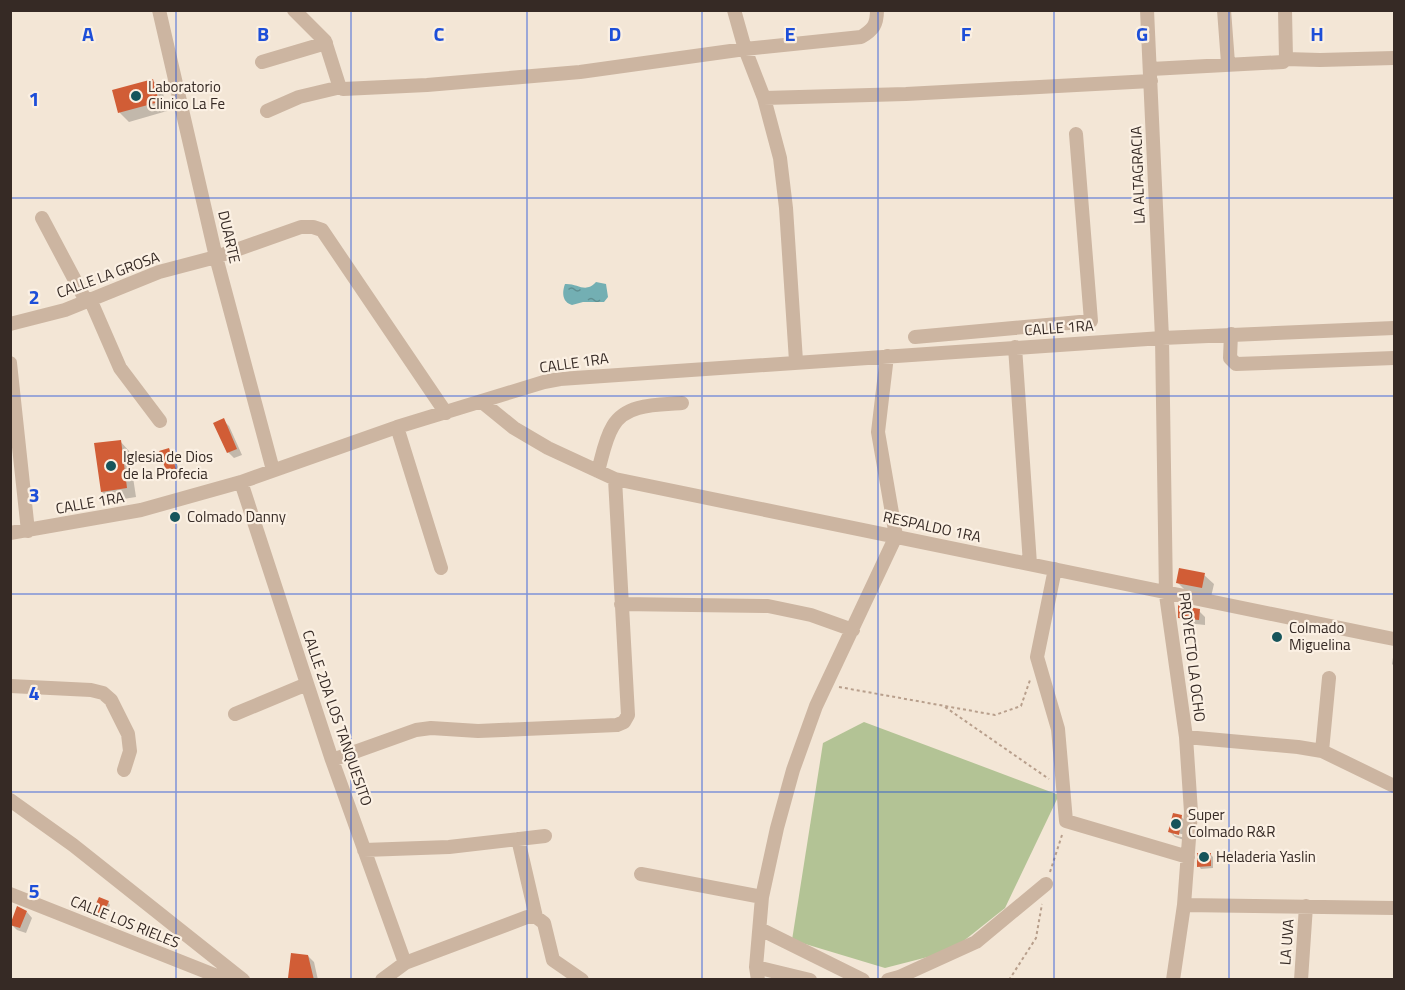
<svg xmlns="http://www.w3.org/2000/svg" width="1405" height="990" font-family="'Titillium Web',sans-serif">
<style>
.pitch{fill:#b3c395}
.water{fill:url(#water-ripples)}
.shadow{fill:#0003}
.building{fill:#d15d36}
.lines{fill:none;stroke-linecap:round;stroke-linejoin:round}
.path{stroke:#b89f8c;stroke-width:2;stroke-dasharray:3 3;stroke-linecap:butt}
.minor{stroke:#ccb5a1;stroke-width:14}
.grid{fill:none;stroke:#1d4ed8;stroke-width:1.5;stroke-opacity:0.55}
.poi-dot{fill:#17555b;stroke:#fbf0e3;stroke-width:2}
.labels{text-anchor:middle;stroke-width:4.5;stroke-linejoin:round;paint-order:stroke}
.poi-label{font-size:15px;fill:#362a25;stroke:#fbf0e3;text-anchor:start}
.street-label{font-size:15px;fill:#362a25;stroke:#fbf0e3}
.grid-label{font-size:20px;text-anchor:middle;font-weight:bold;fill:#1d4ed8;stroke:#fbf0e3;stroke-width:4.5;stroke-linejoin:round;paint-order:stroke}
</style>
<defs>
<pattern id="water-ripples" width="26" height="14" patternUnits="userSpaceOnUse" patternTransform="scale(1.5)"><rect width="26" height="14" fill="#73afb3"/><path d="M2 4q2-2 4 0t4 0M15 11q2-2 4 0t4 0" fill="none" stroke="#5f8f91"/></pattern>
</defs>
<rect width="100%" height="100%" fill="#f3e6d6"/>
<!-- pitch -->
<path class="pitch" d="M864,722L1059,795L1005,908L951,951L885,968L792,940L823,743Z"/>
<!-- water -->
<path class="water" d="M596,282L606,284L608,297L604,302H583L572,305C562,302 562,292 565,284C578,283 585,294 596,282Z"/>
<!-- shadow -->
<path class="shadow" d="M152,80L162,89L167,111L129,122L120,113L114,91Z
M223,420L229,426L242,455L234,458L228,452Z
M120,441L129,451L136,497L111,501L102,492Z
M168,450L174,456L182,478L175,481L169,475Z
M1204,575L1214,584L1211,597L1187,592L1177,582Z
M1199,611L1205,617V625L1186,623L1180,617Z
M1394,651V666L1392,664Z
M1181,817L1187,822L1185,835L1174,832V835L1185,838L1184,840L1175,837L1169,831Z
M1210,854L1213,857V868L1201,869L1199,866Z
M108,902L110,905L105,916L97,912Z
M27,912L32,918L26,933L17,930L11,924Z
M308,956L314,962L318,980H291L289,978Z"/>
<!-- building -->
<path class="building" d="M153,79L159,102L118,113L112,90Z
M224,418L237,449L227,453L213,423Z
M121,440L127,488L101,492L94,443Z
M169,448L177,472L168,476L159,451Z
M1179,568L1205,573L1202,588L1176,583Z
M1178,605L1200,609L1199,620L1178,618Z
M1173,813L1182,815L1179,835L1168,832Z
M1197,853H1211V866L1197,867Z
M99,897L109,901L103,915L93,910Z
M17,906L27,911L20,928L10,925Z
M291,953L308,955L314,980L288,978Z"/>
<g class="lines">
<!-- path -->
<path class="path" d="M839,687L995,715L1021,706L1030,680
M945,707L1049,779
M1050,872L1062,835
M1009,980L1036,938L1042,904"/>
<!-- minor -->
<path class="minor" d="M159,10L216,257L273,470
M294,10L325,41L339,85L343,89L427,85L580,72L745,49L861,37C873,30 877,25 877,10
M734,10L745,49L764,98L780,158L786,208L796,361
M1147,10L1162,338L1166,595L1186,737L1191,812L1184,905L1173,980
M1224,10L1228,63
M1285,10L1286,59
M262,62L326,43
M1151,69L1283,62L1286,59L1320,60L1394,58
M764,98L906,94L1151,81
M267,111L299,97L341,87
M42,218L86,301
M90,299L120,368L160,421
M10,324L65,310L159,272L216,257L301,227H313L322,230L446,413
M1231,334L1230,358L1236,364L1394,358
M915,337L1091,321L1076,134
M1015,347L1030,564
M10,363L28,531
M482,402L514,428L548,448L615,479C875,532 1134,588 1394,639
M397,427L441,568
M598,471C602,457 605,439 613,426C626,403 659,405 682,403
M241,482L332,760L405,963
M10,533L141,510L241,482L397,427L544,382L560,379L1162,338L1394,328
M1055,569L1037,657L1058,729L1066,821L1188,857
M621,604L768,606L811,615L853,630
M10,686L91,690L103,693L111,700L128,734L130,751L124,770
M235,714L307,684
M1186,737L1298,747L1322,751L1394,786
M1322,751L1329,678
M332,760L416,730L431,728L478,731L617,725L624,722L628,715L615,479
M10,800L73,845L243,980
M518,839L536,917
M364,850L449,847L545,836
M641,874L762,897
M10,894L227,980
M1184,905L1394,908
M760,929L863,980
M756,967L810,980
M382,980L405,963L527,917H536L544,923L553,960L582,980
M758,980L756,967L762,897L777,828L793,770L816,706L896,536L878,432L887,356
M888,980L899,977L976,942L1046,884
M1301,980L1306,906"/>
</g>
<!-- grid -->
<path class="grid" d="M176,10V980M351,10V980M527,10V980M702,10V980M878,10V980M1054,10V980M1229,10V980M10,198H1394M10,396H1394M10,594H1394M10,792H1394"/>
<!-- markers -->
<g class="poi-dot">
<circle cx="136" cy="96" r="6"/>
<circle cx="111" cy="466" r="6"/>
<circle cx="175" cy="517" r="6"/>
<circle cx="1277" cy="637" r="6"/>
<circle cx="1176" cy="824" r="6"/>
<circle cx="1204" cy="857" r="6"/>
</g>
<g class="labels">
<!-- poi labels -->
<g class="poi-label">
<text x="148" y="92">Laboratorio<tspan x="148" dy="17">Clinico La Fe</tspan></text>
<text x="123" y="462">Iglesia de Dios<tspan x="123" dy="17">de la Profecia</tspan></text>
<text x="187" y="522">Colmado Danny</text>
<text x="1289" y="633">Colmado<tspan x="1289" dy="17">Miguelina</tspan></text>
<text x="1188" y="820">Super<tspan x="1188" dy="17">Colmado R&amp;R</tspan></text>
<text x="1216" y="862">Heladeria Yaslin</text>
</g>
<!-- street labels -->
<g class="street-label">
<text transform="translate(1138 175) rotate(-92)" y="5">LA ALTAGRACIA</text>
<text transform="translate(229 237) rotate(77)" y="5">DUARTE</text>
<text transform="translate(108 275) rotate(-20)" y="5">CALLE LA GROSA</text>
<text transform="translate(1059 328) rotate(-4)" y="5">CALLE 1RA</text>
<text transform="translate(574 363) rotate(-8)" y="5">CALLE 1RA</text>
<text transform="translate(90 503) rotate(-10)" y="5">CALLE 1RA</text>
<text transform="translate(932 527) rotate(12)" y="5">RESPALDO 1RA</text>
<text transform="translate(1192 657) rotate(83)" y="5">PROYECTO LA OCHO</text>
<text transform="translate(337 718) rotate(71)" y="5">CALLE 2DA LOS TANQUESITO</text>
<text transform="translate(125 922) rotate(22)" y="5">CALLE LOS RIELES</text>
<text transform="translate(1287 942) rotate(-86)" y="5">LA UVA</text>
</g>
</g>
<g class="grid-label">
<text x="88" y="41">A</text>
<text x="263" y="41">B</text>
<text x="439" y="41">C</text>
<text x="615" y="41">D</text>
<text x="790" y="41">E</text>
<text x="966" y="41">F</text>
<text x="1142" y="41">G</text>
<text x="1317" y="41">H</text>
<text x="34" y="106">1</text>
<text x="34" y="304">2</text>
<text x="34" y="502">3</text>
<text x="34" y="700">4</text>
<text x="34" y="898">5</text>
</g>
<!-- border -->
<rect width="1405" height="990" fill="none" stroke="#362a25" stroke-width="24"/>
</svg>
